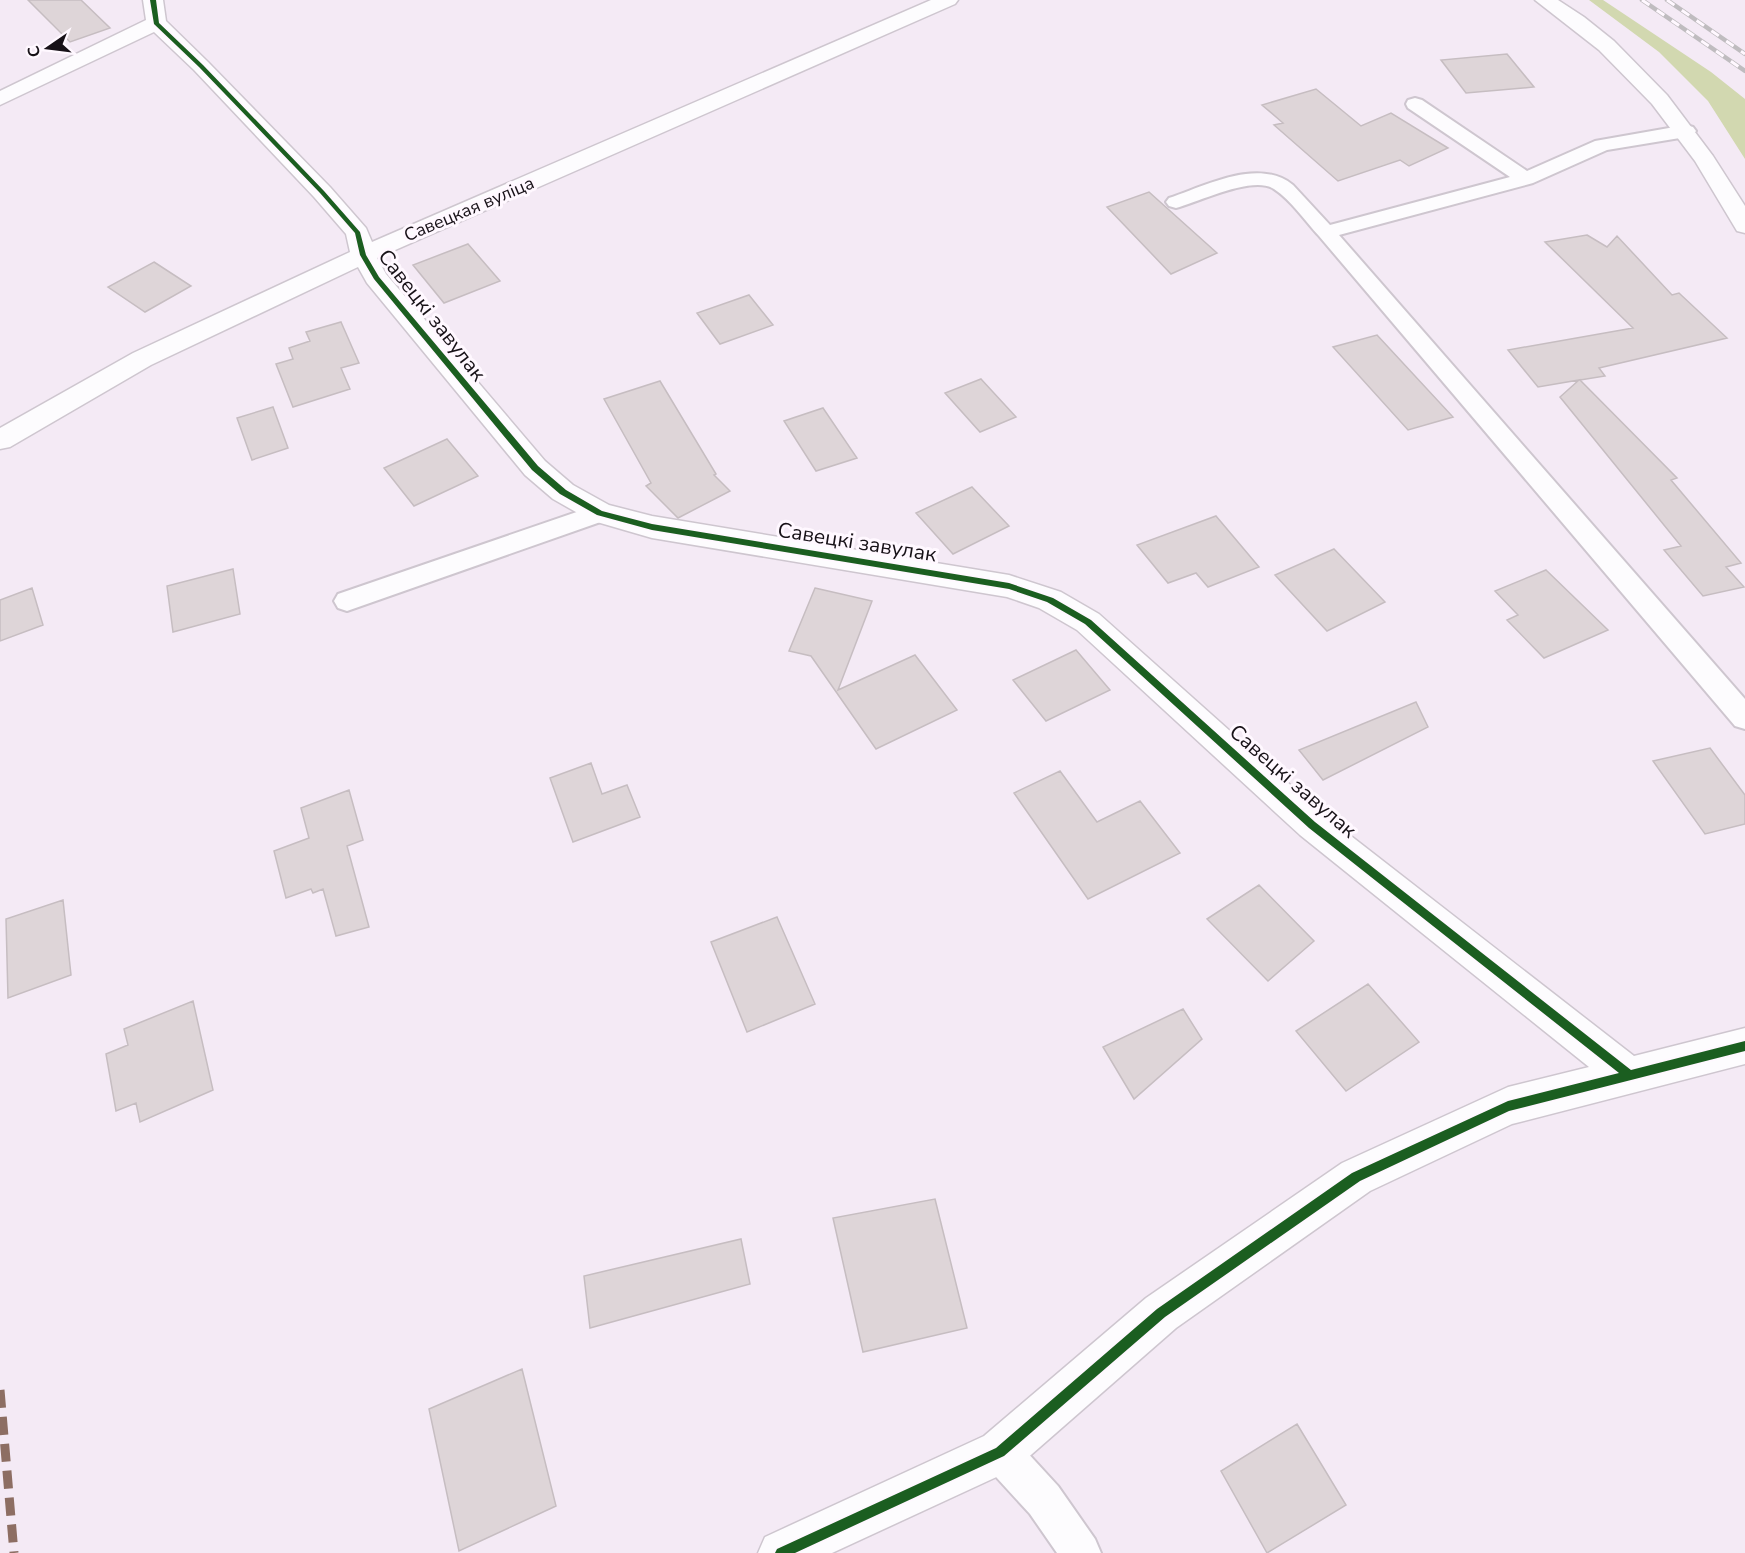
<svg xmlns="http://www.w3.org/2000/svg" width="1745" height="1553" font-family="'Nunito Sans',sans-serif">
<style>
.green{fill:#d2d8b0}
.building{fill:#ded5d8;stroke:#c6bdc1;stroke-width:1.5}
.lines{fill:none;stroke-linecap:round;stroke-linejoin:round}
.lane-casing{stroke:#cec6cf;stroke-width:4}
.street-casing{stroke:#cec6cf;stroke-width:3}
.secondary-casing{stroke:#cec6cf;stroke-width:3}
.lane{fill:#fdfcfe;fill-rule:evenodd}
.street{fill:#fdfcfe;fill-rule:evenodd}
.secondary{fill:#fdfcfe;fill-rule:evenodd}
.rail-casing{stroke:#bfbcbf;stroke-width:4.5}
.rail{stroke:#fff8ff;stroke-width:3;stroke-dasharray:9;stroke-linecap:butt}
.quiet{stroke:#8d6e63;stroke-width:9;stroke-dasharray:18 9;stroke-linecap:butt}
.cycleway-casing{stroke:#fff8ff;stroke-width:4}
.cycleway{fill:#1b5e20;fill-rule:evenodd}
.labels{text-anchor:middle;stroke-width:6;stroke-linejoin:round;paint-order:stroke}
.far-street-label{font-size:18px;fill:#171117;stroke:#fff8ff}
.street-label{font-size:21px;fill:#171117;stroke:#fff8ff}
</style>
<rect width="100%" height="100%" fill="#f4eaf5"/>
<!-- green -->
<path class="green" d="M1589,0H1603L1711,72L1745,99V159L1708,101L1659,52Z"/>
<!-- building -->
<path class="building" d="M28,0H81L110,28L70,42Z
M1507,54L1534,87L1466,93L1441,60Z
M1316,89L1361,126L1391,113L1448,148L1409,166L1400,160L1338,181L1274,125L1283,123L1262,105Z
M1149,192L1217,253L1171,274L1107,207Z
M1587,235L1607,247L1617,236L1672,295L1679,293L1727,338L1599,368L1605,376L1580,380L1677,478L1671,480L1741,563L1726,567L1744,587L1703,596L1664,550L1681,546L1560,397L1579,380L1538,387L1508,350L1633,328L1545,242Z
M468,244L500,281L444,303L413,265Z
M154,262L191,286L145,312L108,287Z
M749,295L773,325L720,344L697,313Z
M341,322L359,363L341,368L350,389L293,407L276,364L293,359L289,348L310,341L306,332Z
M1377,335L1453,417L1408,430L1333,347Z
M981,379L1016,417L980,432L945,393Z
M660,381L716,474L714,475L730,491L678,518L646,486L651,483L604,399Z
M273,407L288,448L252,460L237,418Z
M823,408L857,458L816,471L784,421Z
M447,439L478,476L414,506L384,468Z
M972,487L1009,526L953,554L916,513Z
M1216,516L1259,567L1208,587L1196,573L1168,583L1137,545Z
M1334,549L1385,602L1327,631L1275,575Z
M233,569L240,614L173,632L167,586Z
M1546,570L1608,630L1544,658L1507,620L1518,615L1495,591Z
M32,588L43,625L0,641V600Z
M815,588L872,601L838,690L915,655L957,710L876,749L811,656L789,651Z
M1076,650L1110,690L1046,721L1013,680Z
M1416,702L1428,727L1323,780L1299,750Z
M1710,748L1745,795V824L1705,834L1653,761Z
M591,763L602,794L627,785L640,817L573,842L550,778Z
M1060,771L1097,822L1140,801L1180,853L1088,899L1014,793Z
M349,790L363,840L347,846L369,927L336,936L323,889L313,893L311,889L286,898L274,851L309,838L301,808Z
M1259,885L1314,941L1268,981L1207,919Z
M63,900L71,975L8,998L6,919Z
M777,917L815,1004L747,1032L711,942Z
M1368,984L1419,1042L1346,1091L1296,1031Z
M193,1001L213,1090L140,1122L136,1103L116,1111L106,1054L128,1045L124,1029Z
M1183,1009L1202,1039L1134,1099L1103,1047Z
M935,1199L967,1328L863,1352L833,1218Z
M741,1239L750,1284L590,1328L584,1276Z
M522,1369L556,1506L459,1551L429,1409Z
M1297,1424L1346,1505L1267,1553L1221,1471Z"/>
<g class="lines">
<!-- lane casing -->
<g class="lane-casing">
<path id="lane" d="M1415,98L1422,100L1527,171L1595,141L1686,125L1693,127L1696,131L1693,135L1686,137L1607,150L1533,183L1339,235L1745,699V729L1735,726L1319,236C1305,221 1292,201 1274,189C1253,175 1199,202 1176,208L1169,206L1166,202L1169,198C1205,186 1259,157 1293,185L1330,225L1510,177L1408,108L1406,104L1408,100Z
M600,504L609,507L612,513L609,519L347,611L338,608L334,601L338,594Z
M1000,1433L1014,1438L1058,1486L1095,1539L1101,1553H1057L1030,1514L986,1466L981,1452L986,1438Z"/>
</g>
<!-- street casing -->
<g class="street-casing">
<path id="street" d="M143,0H163L166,21L208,62L330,187L366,228L372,242L931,0H958L955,4L377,258L386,274L545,461L573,485L609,505L652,516L1009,575L1061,592L1099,614L1324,815L1634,1056L1745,1028V1064L1512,1124L1370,1191L1176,1328L1016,1468L832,1553H758L765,1537L984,1436L1146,1298L1342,1163L1508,1087L1589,1067L1300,835L1077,630L1039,608L1007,597L652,538L590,520L553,499L525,475L367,283L358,267L151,365L10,447L0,449V428L133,353L350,252L346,234L314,197L194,70L154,32L0,105V91L146,20Z"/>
</g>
<!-- secondary casing -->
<g class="secondary-casing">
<path id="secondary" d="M1535,0H1558L1584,17L1614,41L1667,95L1713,156L1745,206V233L1737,231L1695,161L1652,104L1599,50Z"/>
</g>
<!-- lane -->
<use href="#lane" class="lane"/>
<!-- street -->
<use href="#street" class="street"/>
<!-- secondary -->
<use href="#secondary" class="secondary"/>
<!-- rail casing -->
<g class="rail-casing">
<path id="rail" d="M1642,0L1745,71
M1667,0L1745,54"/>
</g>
<!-- rail -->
<use href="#rail" class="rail"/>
<!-- quiet -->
<path class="quiet" d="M0,1390L14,1553"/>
<!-- cycleway casing -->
<g class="cycleway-casing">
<path id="cycleway" d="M150,0H156L159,23L203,65L324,191L360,232L366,255L379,277L538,466L566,490L602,511L652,524L1009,583L1053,598L1091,620L1315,822L1631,1070L1745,1041V1051L1509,1111L1360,1181L1165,1317L1004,1456L795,1553H775L777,1549L996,1448L1157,1309L1352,1173L1508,1101L1619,1073L1309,828L1085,624L1047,602L1009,589L652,530L597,515L560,494L532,470L374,279L360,255L355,233L320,193L199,67L154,24Z"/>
</g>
<!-- cycleway -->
<use href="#cycleway" class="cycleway"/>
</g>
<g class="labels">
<!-- far-street labels -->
<g class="far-street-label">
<text transform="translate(469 209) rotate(-23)" y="6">Савецкая вуліца</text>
</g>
<!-- street labels -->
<g class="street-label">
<text transform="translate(432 315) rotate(52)" y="7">Савецкі завулак</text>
<text transform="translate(857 542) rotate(9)" y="7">Савецкі завулак</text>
<text transform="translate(1293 781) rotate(41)" y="7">Савецкі завулак</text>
</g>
</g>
<!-- north arrow -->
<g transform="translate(48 48) rotate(256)" stroke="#fff8ff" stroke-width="4.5" paint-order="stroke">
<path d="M0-4.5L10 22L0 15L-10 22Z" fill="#171117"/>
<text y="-9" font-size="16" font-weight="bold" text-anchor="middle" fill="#171117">С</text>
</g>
</svg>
